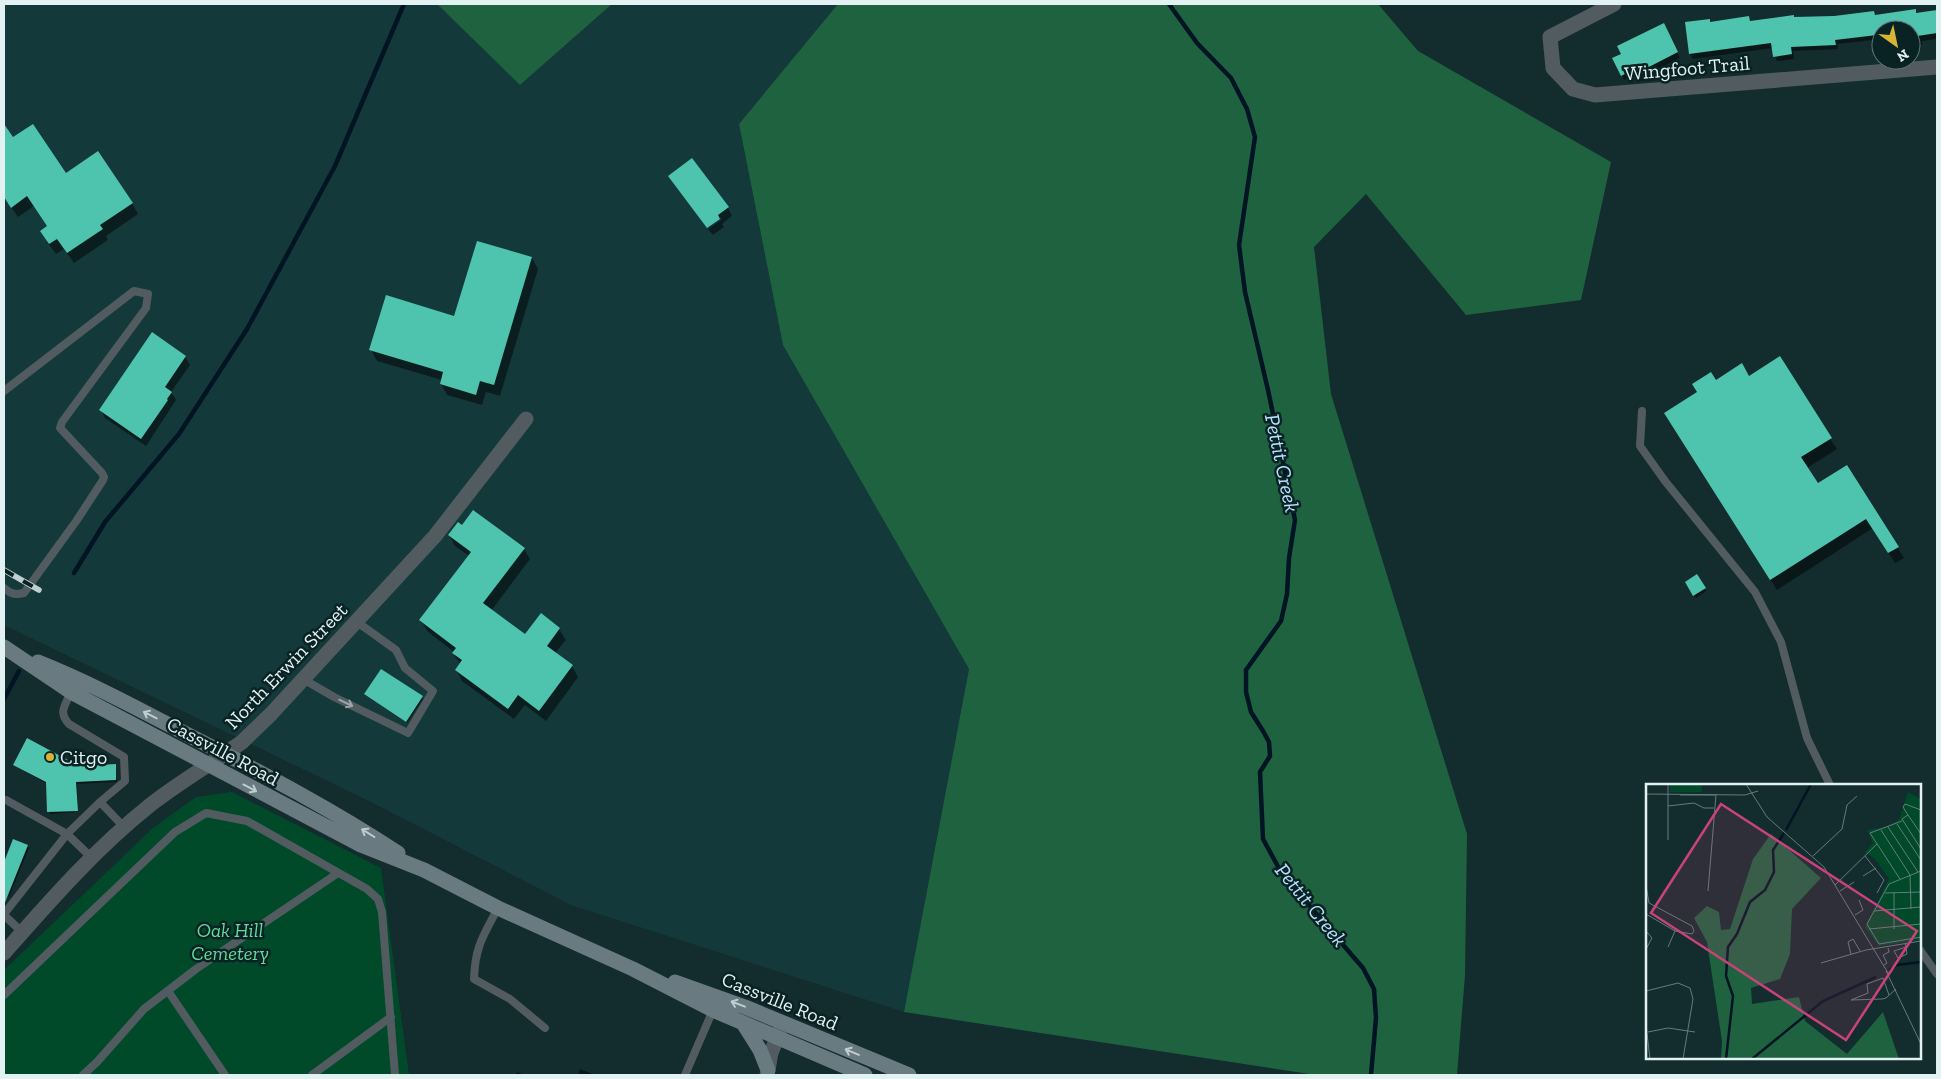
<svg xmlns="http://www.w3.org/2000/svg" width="1941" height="1079" font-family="'Zilla Slab',serif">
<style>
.built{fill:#14393b}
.green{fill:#004a2a}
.forest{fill:#1f6240}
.shadow{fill:#0007}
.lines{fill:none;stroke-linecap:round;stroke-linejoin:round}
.stream{stroke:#001424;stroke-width:4.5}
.building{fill:#4ec3ae}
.service{stroke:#525c60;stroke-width:8}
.minor{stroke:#525c60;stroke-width:15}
.tertiary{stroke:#525c60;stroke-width:15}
.secondary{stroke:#697a80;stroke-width:15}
.rail-casing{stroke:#becfd0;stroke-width:5.5}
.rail{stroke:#092324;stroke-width:4;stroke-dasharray:11;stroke-linecap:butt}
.oneway{stroke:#9aa6a9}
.oneway2{stroke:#becdd0}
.poi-dot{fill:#d8b434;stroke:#092324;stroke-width:2}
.labels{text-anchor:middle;stroke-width:5;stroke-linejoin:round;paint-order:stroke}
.street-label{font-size:20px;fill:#e2f1f2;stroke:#092324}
.poi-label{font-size:20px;fill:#e2f1f2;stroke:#092324;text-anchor:start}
.park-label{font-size:20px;font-style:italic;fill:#65da9a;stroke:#092324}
.water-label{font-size:21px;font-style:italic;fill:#bce0fe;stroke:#092324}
.inset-river{fill:none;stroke:#001424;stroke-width:2.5}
.inset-road{fill:none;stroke:#667b7c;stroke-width:1}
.view{fill:#c84379;fill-opacity:0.15;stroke:#c84379;stroke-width:2.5}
.inset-edge{fill:none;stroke:#e2f1f2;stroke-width:2.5}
</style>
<rect width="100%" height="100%" fill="#132c2e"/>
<!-- built -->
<path class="built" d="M4,4H437L520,85L612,4H838L739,124L783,345L969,669L904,1012L571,905L371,802L4,625Z"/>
<!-- green -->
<path class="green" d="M232,792L381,868L409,1075H4V970L153,828L196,797Z"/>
<!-- forest -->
<path class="forest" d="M437,4H612L520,85Z
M838,4H1378L1418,51L1611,162L1581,300L1466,315L1366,194L1314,247L1331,394L1467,834L1465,975L1457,1075H1316L904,1012L969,669L783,345L739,124Z"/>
<!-- shadow -->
<path class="shadow" d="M1915,10L1917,14L1937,11V39L1922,41V45L1911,46V30H1881V39L1837,44L1838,49L1793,51L1794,59L1777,61L1773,48L1693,59L1690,54L1709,20L1711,23L1749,17L1751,22L1794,18L1834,17L1874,12L1876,16Z
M1666,29L1680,58L1646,75L1648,77L1638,82L1634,75L1624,80L1622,75Z
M6,130L13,139L66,174L132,203L138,214L106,236L108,240L74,263L64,249L56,254L47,242L48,227L34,206L18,217L4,197V132Z
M675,184L728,208L732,216L722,224L724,227L713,235L708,229L721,220V217L707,227Z
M532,258L538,269L500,396L486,392L482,405L447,395L441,384L442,380L377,361L371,350L455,317Z
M185,357L190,365L171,392L176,400L146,446L105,418L101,410Z
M1749,377L1830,439L1837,449L1807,468L1818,485L1847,467L1904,558L1895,563L1873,528L1777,590L1672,424L1715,381Z
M449,535L524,549L530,559L491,611L526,636L541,615L559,629L566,640L555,653L572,666L578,677L546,721L525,705L514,719L462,681L456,670L460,664L453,653L454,652L427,631L421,620L469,556L455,546Z
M1697,576L1706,591L1696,598L1686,583Z
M365,695L422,697L423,699L407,723Z
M14,765L79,767L115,765L117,782L77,784L78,812L50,814L47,784Z
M14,840L29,848L9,897L4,895V866Z
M580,1069L593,1074L594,1075H578Z
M517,1072L525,1075H516Z"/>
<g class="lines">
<!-- stream -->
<path class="stream" d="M1169,4L1197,43L1231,78L1247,109L1255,137L1239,245L1245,292L1268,390L1295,520L1289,558L1287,594L1281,621L1246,670V692L1251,712L1263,731L1269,742L1270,756L1260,772L1263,839L1282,874L1363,968L1374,989L1376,1018L1371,1075
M74,573L105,522L179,434L247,329L335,166L404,4
M4,699L19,671"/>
</g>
<!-- building -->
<path class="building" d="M1916,9V13L1937,10V33L1911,37V30H1877V35L1835,40L1836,45L1791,47L1792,54L1773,57L1771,43L1689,54L1685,22L1710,19V22L1749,16L1750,21L1794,15V17L1834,16L1874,11L1875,15Z
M1664,23L1678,52L1645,69L1646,72L1634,78L1631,71L1621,76L1612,58L1621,54L1617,46Z
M4,124L13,137L33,124L66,173L98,151L133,203L100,225L103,229L67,253L57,239L49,244L40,231L47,226L27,196L11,208L4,197Z
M692,158L729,207L718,215L720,219L707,228L668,176Z
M477,241L532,257L494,385L480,381L476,395L440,384L443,372L369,350L386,295L454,316Z
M152,332L186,356L165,387L172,392L167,399L168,400L141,439L99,410Z
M1780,356L1832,438L1801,457L1818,483L1847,465L1899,547L1888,553L1866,519L1770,580L1664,413L1697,392L1692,384L1711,372L1716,380L1742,363L1749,376Z
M473,510L525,548L483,603L525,634L541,613L560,628L547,646L573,665L539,711L518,695L508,709L455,670L462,660L452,653L456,648L419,620L471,552L448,535L458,522L462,525Z
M1697,574L1706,588L1693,596L1685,582Z
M381,669L423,696L406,722L364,694Z
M27,738L79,766L116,764V780L76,782L78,811L47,812L46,782L13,765Z
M13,839L28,845L4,905V862Z"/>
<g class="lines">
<!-- service -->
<path class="service" d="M4,391L134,291L148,294L146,308L62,422L60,428L102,473L104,477L103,480L77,520L24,593C15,595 11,594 4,588
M1642,411L1640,446L1665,481L1755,592L1781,642L1807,738L1830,785
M303,679L334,697L408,733L433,691L405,668L396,650L357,622
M71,692C65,706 58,712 69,724L124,757L125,781L100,802L124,827
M4,800H6L67,834L4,914
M92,858L67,834L100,802
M498,908C483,936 475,947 474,979L510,999L545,1028
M4,915L22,932
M1920,950L1937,974
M168,991L225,1075
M4,995L175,832L206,813L247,821L367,889L378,899L382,912L395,1075
M83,1075L97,1062L144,1009L196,969L338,873
M312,1075L391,1017
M685,1075L713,1010"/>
<!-- minor -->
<path class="minor" d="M1614,4L1550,37L1553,68L1573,89L1595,95L1937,67
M225,754L242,742L271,714L435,536L526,419
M767,1075L771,1053L783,1023"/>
<!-- tertiary -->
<path class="tertiary" d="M4,953C49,902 95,849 149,806C173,787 199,771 225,754"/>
<!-- secondary -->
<path class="secondary" d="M4,647L71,692L361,845L424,870L498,908L633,969L713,1010L865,1075
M38,662C93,684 144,712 196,739C264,774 333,810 398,853
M675,982L745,1007L909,1075
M743,1023L760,1050L768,1070"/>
<!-- rail casing -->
<g class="rail-casing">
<path id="rail" d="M4,570L39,590"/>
</g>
<!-- rail -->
<use href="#rail" class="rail"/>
</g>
<!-- one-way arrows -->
<defs><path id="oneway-shaft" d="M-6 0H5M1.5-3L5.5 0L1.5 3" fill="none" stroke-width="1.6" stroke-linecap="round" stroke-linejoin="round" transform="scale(1.25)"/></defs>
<use class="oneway" href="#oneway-shaft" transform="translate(346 703) rotate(26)"/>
<g class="oneway2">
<use href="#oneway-shaft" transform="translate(150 715) rotate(-153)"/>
<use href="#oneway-shaft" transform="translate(250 788) rotate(28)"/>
<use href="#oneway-shaft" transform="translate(368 833) rotate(-148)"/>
<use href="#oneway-shaft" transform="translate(738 1004) rotate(-159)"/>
<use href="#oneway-shaft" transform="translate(852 1052) rotate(-157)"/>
</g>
<!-- markers -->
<circle class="poi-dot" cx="50" cy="757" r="5"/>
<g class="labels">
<!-- street labels -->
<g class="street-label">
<text transform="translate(1687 68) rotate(-5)" y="7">Wingfoot Trail</text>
<text transform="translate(286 666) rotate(-46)" y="7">North Erwin Street</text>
<text transform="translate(223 751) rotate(28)" y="7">Cassville Road</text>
<text transform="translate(780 1001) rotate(22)" y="7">Cassville Road</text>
</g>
<!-- poi labels -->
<g class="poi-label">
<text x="60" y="764">Citgo</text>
</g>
<!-- park labels -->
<g class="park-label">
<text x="230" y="937">Oak Hill<tspan x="230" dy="23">Cemetery</tspan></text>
</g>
<!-- water labels -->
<g class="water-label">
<text transform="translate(1282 463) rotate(78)" y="7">Pettit Creek</text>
<text transform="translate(1311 905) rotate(51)" y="7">Pettit Creek</text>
</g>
</g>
<!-- overview -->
<g transform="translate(1646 784)">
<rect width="275" height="275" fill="#132c2e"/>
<path d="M24,0H56V8H24ZM262,8L275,15V156L233,162L219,143L243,95L229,75L219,68L227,59L221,46L237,44L253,36Z" fill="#004a2a"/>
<path d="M125,50L175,94L146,125L144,170L134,195L105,204L106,220L153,213L159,237L201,270L237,228L253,275H75L76,257L61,158L48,134L61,122L73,128L75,146L84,145L107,75Z" fill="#1f6240"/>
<path class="inset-river" d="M140,46L165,0M243,186L251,181L275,178M80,275L87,212L80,192L82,163L91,150L104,118L119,106L128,88L127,66L138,49M106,275L177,217L230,193"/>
<path class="inset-road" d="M100,0L121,33L178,83L242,189M0,10L99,11L112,7M34,11H70M22,22L48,19L58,24H68M275,26L259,20L257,23L262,31L256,35L275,65M262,31L275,50M251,40L275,76M242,43L272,88M235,46L264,91M22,56V0M167,72L196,45L201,21L211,12M219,72L238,96L231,109M275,87L243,100L221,140L233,160L275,153M264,91L265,125M217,92L230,84M254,95L224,49L256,37M189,101L231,60M0,102L3,119L46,142L48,147L46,150L29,147L0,130M62,107L70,11M194,107L208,98M248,108V145M239,109L275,108M228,127L275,123M209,131L217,126L213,116M223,145L275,140M0,147L6,154L0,165M259,160L260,163L248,167L252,174L261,170L260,163M22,163L29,147M205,170L202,158L207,155L214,167M175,179L220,166L275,157M238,181L241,179L237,171L243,168L242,164M240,187L275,260M0,207L32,199L44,204L47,215L37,275M243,211L237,194L221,200L222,209L205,216L236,215L240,214L250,205M0,241L4,275M2,248L22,244L49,248"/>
<path class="view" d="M75,20L271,147L200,256L5,129Z"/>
<rect width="275" height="275" class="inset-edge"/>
</g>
<!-- border -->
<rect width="1941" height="1079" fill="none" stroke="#e2f1f2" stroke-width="10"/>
<!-- north arrow -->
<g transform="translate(1896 45) rotate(147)"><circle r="24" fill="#092324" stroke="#607576"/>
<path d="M0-4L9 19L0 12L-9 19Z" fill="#d8b434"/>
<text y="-8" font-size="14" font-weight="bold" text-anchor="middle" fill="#e2f1f2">N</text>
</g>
</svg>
